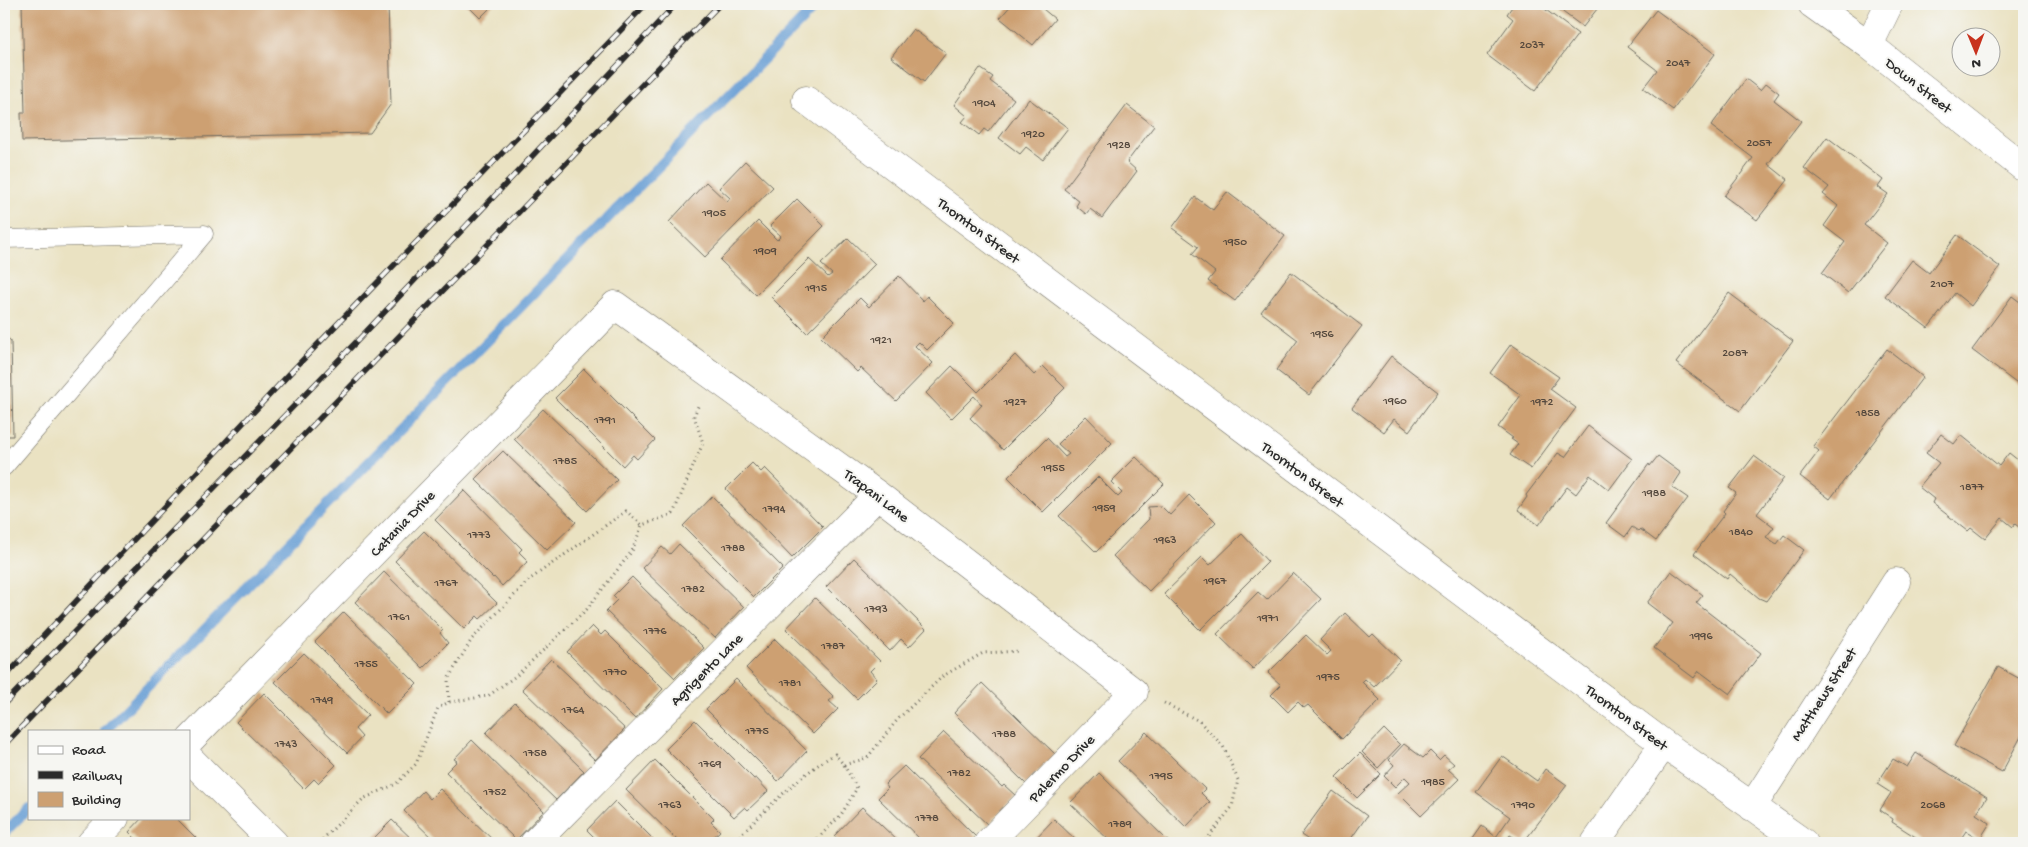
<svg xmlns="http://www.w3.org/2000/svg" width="2028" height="847" font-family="'Gochi Hand',sans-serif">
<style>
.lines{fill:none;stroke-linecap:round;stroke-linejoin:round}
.stream{stroke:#669dd4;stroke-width:10}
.building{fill:#cda072}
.lane-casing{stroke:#6e6b60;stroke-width:19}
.street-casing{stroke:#6e6b60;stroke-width:29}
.path{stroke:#6e6b60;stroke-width:3;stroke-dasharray:1 4;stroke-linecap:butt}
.lane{stroke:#fff;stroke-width:18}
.street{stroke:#fff;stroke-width:28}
.rail-casing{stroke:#2b2b2b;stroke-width:5.5}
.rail{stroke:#f6f6f2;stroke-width:4;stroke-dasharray:11;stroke-linecap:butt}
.labels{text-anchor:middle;stroke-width:4;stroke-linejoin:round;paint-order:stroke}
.number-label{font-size:12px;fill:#54483d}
.street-label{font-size:15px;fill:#2b2b2b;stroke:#f6f6f2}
</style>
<rect width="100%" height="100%" fill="#f6f6f2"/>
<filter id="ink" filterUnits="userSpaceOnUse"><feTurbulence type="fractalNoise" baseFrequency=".02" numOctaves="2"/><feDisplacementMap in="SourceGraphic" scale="10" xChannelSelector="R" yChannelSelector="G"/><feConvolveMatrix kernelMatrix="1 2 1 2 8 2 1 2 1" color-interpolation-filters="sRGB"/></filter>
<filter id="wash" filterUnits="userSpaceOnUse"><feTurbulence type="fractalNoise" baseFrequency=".0096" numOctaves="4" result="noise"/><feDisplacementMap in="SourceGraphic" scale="20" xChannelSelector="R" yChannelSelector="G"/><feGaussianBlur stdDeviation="1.12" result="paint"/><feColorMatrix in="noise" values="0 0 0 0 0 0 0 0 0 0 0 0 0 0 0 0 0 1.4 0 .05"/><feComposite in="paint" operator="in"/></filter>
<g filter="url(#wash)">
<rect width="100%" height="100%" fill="#eae2c2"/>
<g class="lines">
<!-- stream -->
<path class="stream" d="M105,731L818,4
M4,833L29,808"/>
</g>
<g id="blocks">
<!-- building -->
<path class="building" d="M22,4H388L391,104L370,133L22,141L21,113H25Z
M466,4H494L480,18Z
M1012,4H1037L1055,19L1033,45L1000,18Z
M1514,4H1538L1578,34L1535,91L1487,55L1513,19L1507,14Z
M1552,4H1601L1583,27Z
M1656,10L1715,54L1673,110L1643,88L1657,70L1627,47Z
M913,29L946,53L924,82L891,57Z
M980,68L993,77L990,81L1014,99L988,132L984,129L979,135L962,122L967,116L954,105Z
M1746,79L1760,90L1766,83L1779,93L1774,100L1801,121L1768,164L1788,180L1757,220L1724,196L1753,158L1711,126Z
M1029,99L1068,128L1043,160L1026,147L1020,154L999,138Z
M1127,105L1154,126L1127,162L1137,171L1102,218L1090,209L1086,214L1076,206L1079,201L1064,189Z
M1827,137L1883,180L1878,187L1888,194L1864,225L1887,243L1848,293L1822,273L1845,242L1824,226L1838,206L1823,194L1829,187L1804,168Z
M745,161L773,187L705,257L669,222L706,182L727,202L730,198L719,188Z
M1227,192L1285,236L1235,301L1208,281L1215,272L1192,254L1198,247L1172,228L1195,197L1213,210Z
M797,199L824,226L756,295L720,260L758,221L777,240L781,236L770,226Z
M1957,235L2000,267L1971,306L1955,293L1928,328L1885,296L1912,260L1929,273Z
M848,238L875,264L807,333L771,297L809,259L828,277L832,274L821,264Z
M1291,272L1362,326L1309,395L1276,370L1298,340L1261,312Z
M899,276L923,301L927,296L954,323L927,350L919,342L915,346L933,363L896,401L861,368L857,372L821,337L860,298L869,307Z
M1729,293L1793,341L1740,411L1676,363Z
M2012,296L2024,305V389L1972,350Z
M4,335L11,341L13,436H4Z
M1511,344L1559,377L1550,389L1576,408L1531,469L1510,455L1518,444L1511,439L1513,438L1498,427L1521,395L1490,373Z
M1887,349L1923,377L1830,499L1800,476L1819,451L1813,446Z
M1015,355L1034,375L1043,366L1065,388L1003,450L970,418L982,405L974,396L951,419L926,393L952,366L978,392Z
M1391,356L1438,392L1409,431L1394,419L1384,432L1352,408Z
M584,369L655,440L637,459L633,455L623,466L555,398Z
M543,409L617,480L587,511L514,439Z
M1086,416L1112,443L1043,512L1008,477L1047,438L1065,457L1069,454L1058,444Z
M1588,426L1632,459L1609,490L1590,475L1576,494L1567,487L1539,525L1518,510L1527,497L1526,495L1558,453L1565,457Z
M1941,434L1954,444L1961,435L1999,466L2009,453L2024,465V478L2021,483L2024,486V523L2020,528L2015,524L2013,527L2002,518L1985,539L1971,528L1968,531L1932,503L1934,499L1919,487L1939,463L1926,453Z
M503,451L576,522L547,550L475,479Z
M1658,456L1681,473L1672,487L1688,498L1656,541L1640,529L1638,531L1632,527L1625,537L1606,523L1649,464L1650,466Z
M1754,456L1784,478L1757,514L1774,527L1766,537L1777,544L1784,535L1804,550L1766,601L1759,598L1730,574L1727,579L1694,554L1725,513L1723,511L1736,493L1729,488Z
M1136,457L1164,484L1096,552L1059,516L1098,477L1118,497L1122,493L1111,482Z
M752,463L761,472L765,468L823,527L792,558L726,489Z
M464,490L522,549L519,552L528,561L502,586L494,577L493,578L435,520Z
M1189,495L1216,522L1149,591L1113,556L1149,519L1148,507L1161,506L1170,515Z
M712,496L783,568L754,597L683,526Z
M424,531L497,603L480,619L477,616L464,629L395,561Z
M1242,534L1268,562L1200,630L1164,594L1202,557L1210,565Z
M679,544L744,607L715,638L642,568L662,547L670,554Z
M854,558L926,629L909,647L901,639L890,651L826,587Z
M1671,571L1703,595L1696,603L1761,653L1730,694L1699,671L1694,678L1654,648L1673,623L1647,603Z
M384,572L443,630L440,633L448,643L423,668L355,602Z
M1293,573L1321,599L1253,669L1217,634L1258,592L1267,600Z
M632,577L704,648L675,678L606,611L617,600L613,596Z
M815,598L880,661L870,671L877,679L857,699L786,629Z
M344,612L417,684L387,714L315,642Z
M1345,613L1370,637L1373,634L1400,660L1374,687L1365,679L1362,682L1380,700L1342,739L1308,705L1304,708L1298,702L1288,712L1271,695L1281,685L1268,673L1306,635L1327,655L1331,651L1320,640Z
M592,626L601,635L605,631L663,689L635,719L567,652Z
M775,639L834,697L829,701L838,709L813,734L746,668Z
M304,653L368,715L355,729L362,737L347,753L275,682Z
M551,659L625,729L595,760L522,689Z
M1998,667L2024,681V731L2002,772L1954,746Z
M736,679L807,751L778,781L706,709Z
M982,683L1055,754L1026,784L954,713Z
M264,693L336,765L318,783L314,779L304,789L236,722Z
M515,703L584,771L556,800L486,733Z
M695,720L754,779L756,778L768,791L748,810L745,807L734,817L666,749Z
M1384,729L1400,745L1378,768L1362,752Z
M944,732L1002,787L1004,785L1016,796L988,825L918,759Z
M1146,732L1205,789L1201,793L1210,802L1186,827L1118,761Z
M472,740L544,811L516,840L446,772L457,761L454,759Z
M1404,744L1423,758L1430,751L1439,760L1444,755L1454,764L1448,769L1459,779L1421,816L1398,793L1410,782L1405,777L1395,787L1384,776L1394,765L1389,760Z
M1360,753L1381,774L1357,798L1336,777Z
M1916,753L1987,797L1976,814L1990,823L1980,839L1966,831L1958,843H1925L1892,822L1893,819L1880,810L1891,793L1877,784L1893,759L1907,767Z
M1502,756L1537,781L1545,769L1567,785L1523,843L1510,835L1505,842L1506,843H1470L1482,826L1496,837L1510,817L1476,792Z
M655,760L714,819L711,822L720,831L707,843H680L626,790Z
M904,766L976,837L970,843H924L878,798L888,788L885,784Z
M1099,773L1170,843H1112L1070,803Z
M440,789L496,843H437L404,811L423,791L430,799Z
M1333,791L1367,816L1348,843H1313L1301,835Z
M615,801L657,843H600L587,830Z
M862,807L900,843H842L834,836Z
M142,818H176L201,843H140L129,832Z
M1054,819L1079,843H1031Z
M392,820L416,843H369Z"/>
</g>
</g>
<g filter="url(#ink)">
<use href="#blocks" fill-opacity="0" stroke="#6e6b60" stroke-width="1"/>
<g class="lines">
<!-- lane casing -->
<g class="lane-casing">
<path id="lane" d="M4,239L204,234
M4,467L204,234"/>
</g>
<!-- street casing -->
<g class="street-casing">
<path id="street" d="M1812,4L1869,45L2024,168
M1869,45L1889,4
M806,100L1664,744L1804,843
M189,741L615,305L878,495L1134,692L988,843
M189,758L274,843
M1752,807L1896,582
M91,843L115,818
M534,843L878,495
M1595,843L1664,744"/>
</g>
<!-- path -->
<path class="path" d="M449,702L448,679L472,639L529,580L626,511L642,525
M1164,703L1199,721L1223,746L1238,780L1232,807L1204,843
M844,765L867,758L898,719L943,676L983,653L1019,651
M319,843L363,799L396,784L416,764L438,708L449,702L488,696L517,675L587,609L632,551L642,525L673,514L703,443L694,416L699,404
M733,843C765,811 796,777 835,754L844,765L857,788L841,815L813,843"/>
<!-- lane -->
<use href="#lane" class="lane"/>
<!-- street -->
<use href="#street" class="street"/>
<!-- rail casing -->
<g class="rail-casing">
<path id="rail" d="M4,678L293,370L646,4
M4,704L361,337L676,4
M4,745L720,4"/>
</g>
<!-- rail -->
<use href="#rail" class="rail"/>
</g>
</g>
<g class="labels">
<!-- number labels -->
<g class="number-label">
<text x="1532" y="48">2037</text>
<text x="1678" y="66">2047</text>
<text x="984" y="106">1904</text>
<text x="1033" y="137">1920</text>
<text x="1759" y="146">2057</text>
<text x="1119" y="148">1928</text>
<text x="714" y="216">1905</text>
<text x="1235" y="245">1950</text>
<text x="765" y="254">1909</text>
<text x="1942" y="287">2107</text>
<text x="816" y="291">1915</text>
<text x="1322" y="337">1956</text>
<text x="881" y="343">1921</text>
<text x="1735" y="356">2087</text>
<text x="1395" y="404">1960</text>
<text x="1015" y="405">1927</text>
<text x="1542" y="405">1972</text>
<text x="1868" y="416">1858</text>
<text x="605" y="423">1791</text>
<text x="565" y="464">1785</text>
<text x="1053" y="471">1955</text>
<text x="1972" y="490">1877</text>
<text x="1654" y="496">1988</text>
<text x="1104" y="511">1959</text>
<text x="774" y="512">1794</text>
<text x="1741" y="535">1840</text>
<text x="479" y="538">1773</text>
<text x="1165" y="543">1963</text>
<text x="733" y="551">1788</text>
<text x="1215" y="584">1967</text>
<text x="446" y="586">1767</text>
<text x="693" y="592">1782</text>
<text x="876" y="612">1793</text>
<text x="399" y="620">1761</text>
<text x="1268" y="621">1971</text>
<text x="655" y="634">1776</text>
<text x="1701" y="639">1996</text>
<text x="833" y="649">1787</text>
<text x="366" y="667">1755</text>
<text x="615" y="675">1770</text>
<text x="1328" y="680">1975</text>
<text x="790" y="686">1781</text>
<text x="322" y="703">1749</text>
<text x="573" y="713">1764</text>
<text x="757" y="734">1775</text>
<text x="1004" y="737">1788</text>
<text x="286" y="747">1743</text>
<text x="535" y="756">1758</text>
<text x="710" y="767">1769</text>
<text x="959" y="776">1782</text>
<text x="1161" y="779">1795</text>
<text x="1433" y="785">1985</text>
<text x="495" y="795">1752</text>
<text x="670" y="808">1763</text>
<text x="1523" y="808">1790</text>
<text x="1933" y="808">2068</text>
<text x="927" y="821">1778</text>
<text x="1120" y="827">1789</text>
</g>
<!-- street labels -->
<g class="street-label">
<text transform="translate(1919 85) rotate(38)" y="5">Down Street</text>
<text transform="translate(979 230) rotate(37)" y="5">Thornton Street</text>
<text transform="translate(1303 474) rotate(37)" y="5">Thornton Street</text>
<text transform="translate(877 495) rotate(37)" y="5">Trapani Lane</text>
<text transform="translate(402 523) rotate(-46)" y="5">Catania Drive</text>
<text transform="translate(706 669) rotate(-45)" y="5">Agrigento Lane</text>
<text transform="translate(1823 694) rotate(-57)" y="5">Matthews Street</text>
<text transform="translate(1627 717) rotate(37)" y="5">Thornton Street</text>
<text transform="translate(1061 768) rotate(-46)" y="5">Palermo Drive</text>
</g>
</g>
<!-- margin -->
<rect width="2028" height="847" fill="none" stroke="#f6f6f2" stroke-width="20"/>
<!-- legend -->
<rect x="28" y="730" width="162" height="90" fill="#f6f6f2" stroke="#a5a5a2"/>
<rect x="38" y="746" width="25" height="8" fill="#ffffff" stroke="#a5a5a2"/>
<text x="72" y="754" font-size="15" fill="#2b2b2b">Road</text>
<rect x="38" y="771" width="25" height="8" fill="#2b2b2b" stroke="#a5a5a2"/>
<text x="72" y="780" font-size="15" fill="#2b2b2b">Railway</text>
<rect x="38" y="792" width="25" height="15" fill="#cda072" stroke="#a5a5a2"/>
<text x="72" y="804" font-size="15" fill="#2b2b2b">Building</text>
<!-- north arrow -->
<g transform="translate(1976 52) rotate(179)"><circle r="24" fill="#f6f6f2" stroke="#a5a5a2"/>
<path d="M0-4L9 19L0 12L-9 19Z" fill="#c8321e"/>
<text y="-8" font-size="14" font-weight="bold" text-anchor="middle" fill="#2b2b2b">N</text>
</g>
</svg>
